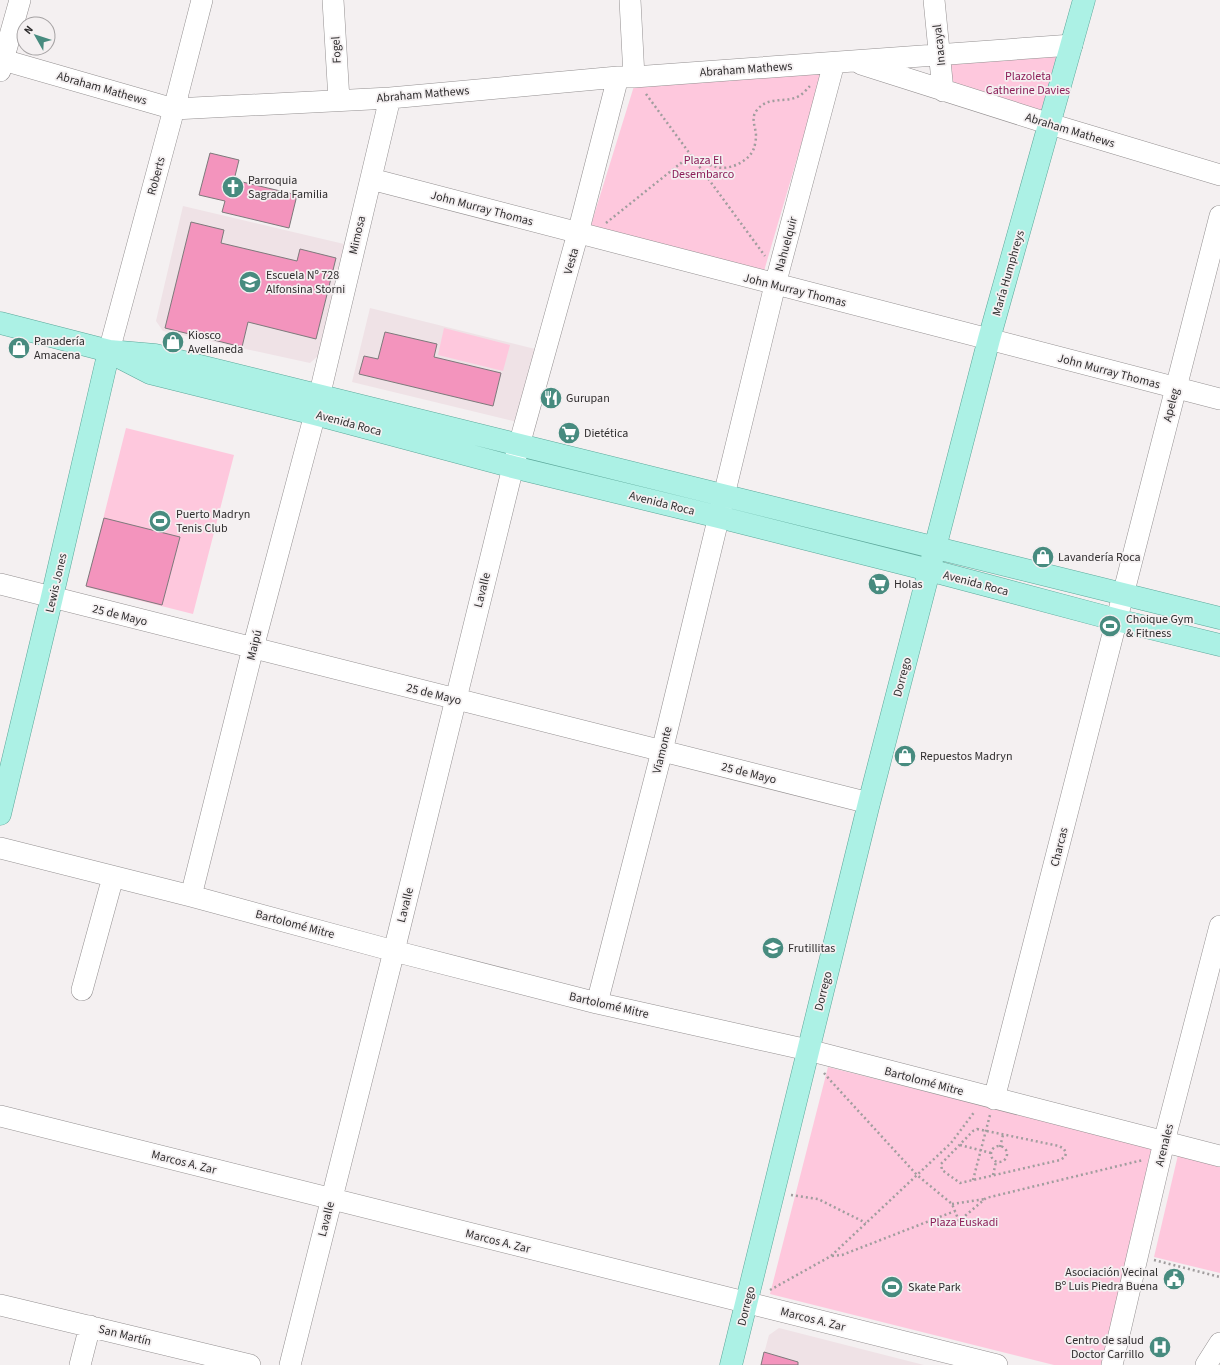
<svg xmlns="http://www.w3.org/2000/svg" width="1220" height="1365" font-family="'Source Sans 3',sans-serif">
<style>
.built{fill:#efe2e6}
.green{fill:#fec8dd}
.building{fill:#f394bd;stroke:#7d797b}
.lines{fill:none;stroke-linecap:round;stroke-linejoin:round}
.minor-casing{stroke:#949091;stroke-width:22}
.major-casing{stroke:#5ca79a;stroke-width:23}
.path{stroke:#a19d9e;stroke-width:2.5;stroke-dasharray:2 3;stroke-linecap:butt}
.minor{stroke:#fff;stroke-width:21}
.major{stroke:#acf1e5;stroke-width:22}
.labels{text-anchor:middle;stroke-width:3.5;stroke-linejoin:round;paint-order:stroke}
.street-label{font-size:12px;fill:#2f2d2e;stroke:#f4f0f1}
.park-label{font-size:12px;fill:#8c1f59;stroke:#f4f0f1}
.poi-label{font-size:12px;fill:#2f2d2e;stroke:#f4f0f1;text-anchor:start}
</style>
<rect width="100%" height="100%" fill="#f4f0f1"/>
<!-- built -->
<path class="built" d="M183,206L344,244L318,356L310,363L163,331L156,321Z
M370,308L535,349L517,422L352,382Z
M779,1328L924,1365H761L769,1335Z"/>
<!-- green -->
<path class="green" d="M1061,54L1047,115L950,87L949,64Z
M823,70L764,271L590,228L634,86Z
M444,328L510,345L503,371L438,355Z
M126,428L234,455L193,614L86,587Z
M828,1067L1158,1150L1103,1365H1054L770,1294Z
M1178,1155L1220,1166V1273L1154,1257Z"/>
<!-- building -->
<path class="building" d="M210,153L239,160L234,180L297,195L289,228L222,212L225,201L199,195Z
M191,222L224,230L221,243L297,261L300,249L336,258L316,339L248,322L242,347L165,328Z
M385,332L437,344L434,357L501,373L493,406L359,374L364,356L378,359Z
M104,518L180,537L162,605L86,586Z
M764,1352L798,1362V1365H761Z"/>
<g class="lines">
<!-- minor casing -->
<g class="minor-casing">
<path id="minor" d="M333,0L339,100
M630,0L634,77
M934,0L943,91
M0,59L174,109L390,98L618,77H634L1072,45
M861,64L1050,124L1220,175
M0,71L20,0
M371,179L1220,399
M109,351L174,109L202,0
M0,584L869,803
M0,848L191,896L394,951L597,1003L808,1050L1220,1156
M191,896L253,648L315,414L390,98
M82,990L113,877
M597,1003L662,751L775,285L834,63
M994,1099L1220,216
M0,1116L997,1365
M0,1305L250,1365
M80,1365L90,1326
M290,1365L394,951L513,467L578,233L618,77
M1112,1365L1164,1142L1220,926
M1206,1365L1220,1343"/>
</g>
<!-- major casing -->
<g class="major-casing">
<path id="major" d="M0,323L109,351L155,355L1220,618
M117,356L150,373L315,414L513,467L719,517L929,570L1117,620L1220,645
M0,814L52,597L109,351
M731,1365L869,803L989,339L1084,0"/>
</g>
<!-- path -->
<path class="path" d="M646,94L765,256
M606,223L691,155C699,159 708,165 716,167C729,171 750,161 754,148C755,145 756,140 756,136C756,127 750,118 757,110C769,95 785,104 799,96C803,94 807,89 810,86
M824,1073L830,1080L917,1175L952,1204L959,1221L986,1198L1143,1160
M977,1129L1059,1146L1064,1149L1066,1153L1065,1157L1060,1160L960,1183L942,1170L941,1164L973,1131Z
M960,1145L991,1153
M991 1154a8 8 0 1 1 16 0a8 8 0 1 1-16 0Z
M1000,1147L1003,1135
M993,1175L996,1162
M973,1180L990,1115
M791,1195L818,1199L866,1223
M952,1204L985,1199
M832,1256L842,1255L955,1211
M1154,1260L1220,1277
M770,1290L831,1256L951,1143L975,1111"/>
<!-- minor -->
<use href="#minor" class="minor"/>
<!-- major -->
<use href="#major" class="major"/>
</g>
<!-- icons -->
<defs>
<g id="church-disc" transform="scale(1.15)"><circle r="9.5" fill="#478b7f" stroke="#f4f0f1"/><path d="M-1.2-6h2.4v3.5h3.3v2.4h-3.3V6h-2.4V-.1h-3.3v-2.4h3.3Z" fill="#fff"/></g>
<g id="school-disc" transform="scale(1.15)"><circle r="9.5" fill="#478b7f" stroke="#f4f0f1"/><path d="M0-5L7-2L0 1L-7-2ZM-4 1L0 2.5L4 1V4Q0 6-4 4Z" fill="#fff"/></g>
<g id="shop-disc" transform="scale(1.15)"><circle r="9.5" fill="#478b7f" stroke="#f4f0f1"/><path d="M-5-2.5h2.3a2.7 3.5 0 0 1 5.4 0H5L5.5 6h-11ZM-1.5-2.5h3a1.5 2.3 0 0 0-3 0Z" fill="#fff"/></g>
<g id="restaurant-disc" transform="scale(1.15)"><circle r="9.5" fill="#478b7f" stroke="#f4f0f1"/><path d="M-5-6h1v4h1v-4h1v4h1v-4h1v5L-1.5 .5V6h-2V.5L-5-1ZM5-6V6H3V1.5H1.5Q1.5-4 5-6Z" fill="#fff"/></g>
<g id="supermarket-disc" transform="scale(1.15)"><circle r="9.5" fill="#478b7f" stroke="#f4f0f1"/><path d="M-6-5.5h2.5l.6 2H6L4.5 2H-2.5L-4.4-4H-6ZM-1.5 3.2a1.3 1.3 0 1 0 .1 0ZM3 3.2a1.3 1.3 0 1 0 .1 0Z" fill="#fff"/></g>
<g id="stadium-disc" transform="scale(1.15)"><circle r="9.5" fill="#478b7f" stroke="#f4f0f1"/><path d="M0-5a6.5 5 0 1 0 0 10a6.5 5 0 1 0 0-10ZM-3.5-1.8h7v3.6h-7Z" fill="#fff"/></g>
<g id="civic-disc" transform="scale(1.15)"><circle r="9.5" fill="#478b7f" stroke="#f4f0f1"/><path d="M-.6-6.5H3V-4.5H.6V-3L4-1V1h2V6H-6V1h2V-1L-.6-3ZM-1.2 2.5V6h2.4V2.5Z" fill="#fff"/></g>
<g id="hospital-disc" transform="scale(1.15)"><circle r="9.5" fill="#478b7f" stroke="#f4f0f1"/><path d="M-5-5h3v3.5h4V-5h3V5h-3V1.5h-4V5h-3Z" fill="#fff"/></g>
</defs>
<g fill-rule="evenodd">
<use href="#church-disc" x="233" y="187"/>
<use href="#school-disc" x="250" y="282"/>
<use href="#shop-disc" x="173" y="342"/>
<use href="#shop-disc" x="19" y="348"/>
<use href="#restaurant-disc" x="551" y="398"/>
<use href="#supermarket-disc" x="569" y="433"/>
<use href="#stadium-disc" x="160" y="521"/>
<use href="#shop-disc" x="1043" y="557"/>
<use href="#supermarket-disc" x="879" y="584"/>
<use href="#stadium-disc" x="1110" y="626"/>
<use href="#shop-disc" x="905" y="756"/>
<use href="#school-disc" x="773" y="948"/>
<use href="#civic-disc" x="1174" y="1279"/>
<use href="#stadium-disc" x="892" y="1287"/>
<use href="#hospital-disc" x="1160" y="1347"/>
</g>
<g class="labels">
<!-- street labels -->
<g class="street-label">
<text transform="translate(939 45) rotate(-96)" y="4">Inacayal</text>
<text transform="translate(336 50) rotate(-93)" y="4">Fogel</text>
<text transform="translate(746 69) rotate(-4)" y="4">Abraham Mathews</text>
<text transform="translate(102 88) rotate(16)" y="4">Abraham Mathews</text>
<text transform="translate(423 94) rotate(-5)" y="4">Abraham Mathews</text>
<text transform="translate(1070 130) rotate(17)" y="4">Abraham Mathews</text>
<text transform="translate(156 176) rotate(-75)" y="4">Roberts</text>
<text transform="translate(482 208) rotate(15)" y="4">John Murray Thomas</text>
<text transform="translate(357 235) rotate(-77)" y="4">Mimosa</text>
<text transform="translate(786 244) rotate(-75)" y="4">Nahuelquir</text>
<text transform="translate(571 261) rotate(-74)" y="4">Vesta</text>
<text transform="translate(1008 273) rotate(-74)" y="4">María Humphreys</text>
<text transform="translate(795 290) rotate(14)" y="4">John Murray Thomas</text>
<text transform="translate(1109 371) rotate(15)" y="4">John Murray Thomas</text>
<text transform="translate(1171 405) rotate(-76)" y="4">Apeleg</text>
<text transform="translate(349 423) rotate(15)" y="4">Avenida Roca</text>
<text transform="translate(662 503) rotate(14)" y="4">Avenida Roca</text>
<text transform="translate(56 583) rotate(-77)" y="4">Lewis Jones</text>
<text transform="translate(976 583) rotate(15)" y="4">Avenida Roca</text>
<text transform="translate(482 590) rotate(-76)" y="4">Lavalle</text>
<text transform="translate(120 615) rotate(14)" y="4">25 de Mayo</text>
<text transform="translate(254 645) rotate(-76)" y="4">Maipú</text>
<text transform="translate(902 677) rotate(-75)" y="4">Dorrego</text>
<text transform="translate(434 694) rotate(14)" y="4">25 de Mayo</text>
<text transform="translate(662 750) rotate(-76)" y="4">Viamonte</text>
<text transform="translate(749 773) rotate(14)" y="4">25 de Mayo</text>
<text transform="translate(1059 847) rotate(-76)" y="4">Charcas</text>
<text transform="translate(405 905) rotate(-76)" y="4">Lavalle</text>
<text transform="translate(295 924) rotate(15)" y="4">Bartolomé Mitre</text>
<text transform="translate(823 991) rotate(-76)" y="4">Dorrego</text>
<text transform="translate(609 1005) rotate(13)" y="4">Bartolomé Mitre</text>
<text transform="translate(924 1081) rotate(15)" y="4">Bartolomé Mitre</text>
<text transform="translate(1164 1145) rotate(-76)" y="4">Arenales</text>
<text transform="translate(184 1162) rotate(14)" y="4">Marcos A. Zar</text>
<text transform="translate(326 1219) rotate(-76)" y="4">Lavalle</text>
<text transform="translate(498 1241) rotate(14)" y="4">Marcos A. Zar</text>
<text transform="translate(746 1306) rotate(-76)" y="4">Dorrego</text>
<text transform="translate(813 1319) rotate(14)" y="4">Marcos A. Zar</text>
<text transform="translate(125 1335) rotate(14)" y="4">San Martín</text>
</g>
<!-- park labels -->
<g class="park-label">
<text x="1028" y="80">Plazoleta<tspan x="1028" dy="14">Catherine Davies</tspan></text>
<text x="703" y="164">Plaza El<tspan x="703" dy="14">Desembarco</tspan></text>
<text x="964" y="1226">Plaza Euskadi</text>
</g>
<!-- poi labels -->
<g class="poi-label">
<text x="248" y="184">Parroquia<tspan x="248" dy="14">Sagrada Familia</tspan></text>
<text x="266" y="279">Escuela Nº 728<tspan x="266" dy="14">Alfonsina Storni</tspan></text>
<text x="188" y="339">Kiosco<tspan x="188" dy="14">Avellaneda</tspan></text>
<text x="34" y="345">Panadería<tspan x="34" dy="14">Amacena</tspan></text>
<text x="566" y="402">Gurupan</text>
<text x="584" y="437">Dietética</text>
<text x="176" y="518">Puerto Madryn<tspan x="176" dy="14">Tenis Club</tspan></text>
<text x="1058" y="561">Lavandería Roca</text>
<text x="894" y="588">Holas</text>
<text x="1126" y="623">Choique Gym<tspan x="1126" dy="14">&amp; Fitness</tspan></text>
<text x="920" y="760">Repuestos Madryn</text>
<text x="788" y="952">Frutillitas</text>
<text x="1158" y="1276" text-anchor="end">Asociación Vecinal<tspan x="1158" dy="14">Bº Luis Piedra Buena</tspan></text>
<text x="908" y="1291">Skate Park</text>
<text x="1144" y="1344" text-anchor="end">Centro de salud<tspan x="1144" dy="14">Doctor Carrillo</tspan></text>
</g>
</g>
<!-- north arrow -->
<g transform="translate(36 36) rotate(309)"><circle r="19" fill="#f4f0f1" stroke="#a5a2a3"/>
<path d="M0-3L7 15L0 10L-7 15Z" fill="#478b7f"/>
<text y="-6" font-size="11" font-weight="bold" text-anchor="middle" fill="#2f2d2e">N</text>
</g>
</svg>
